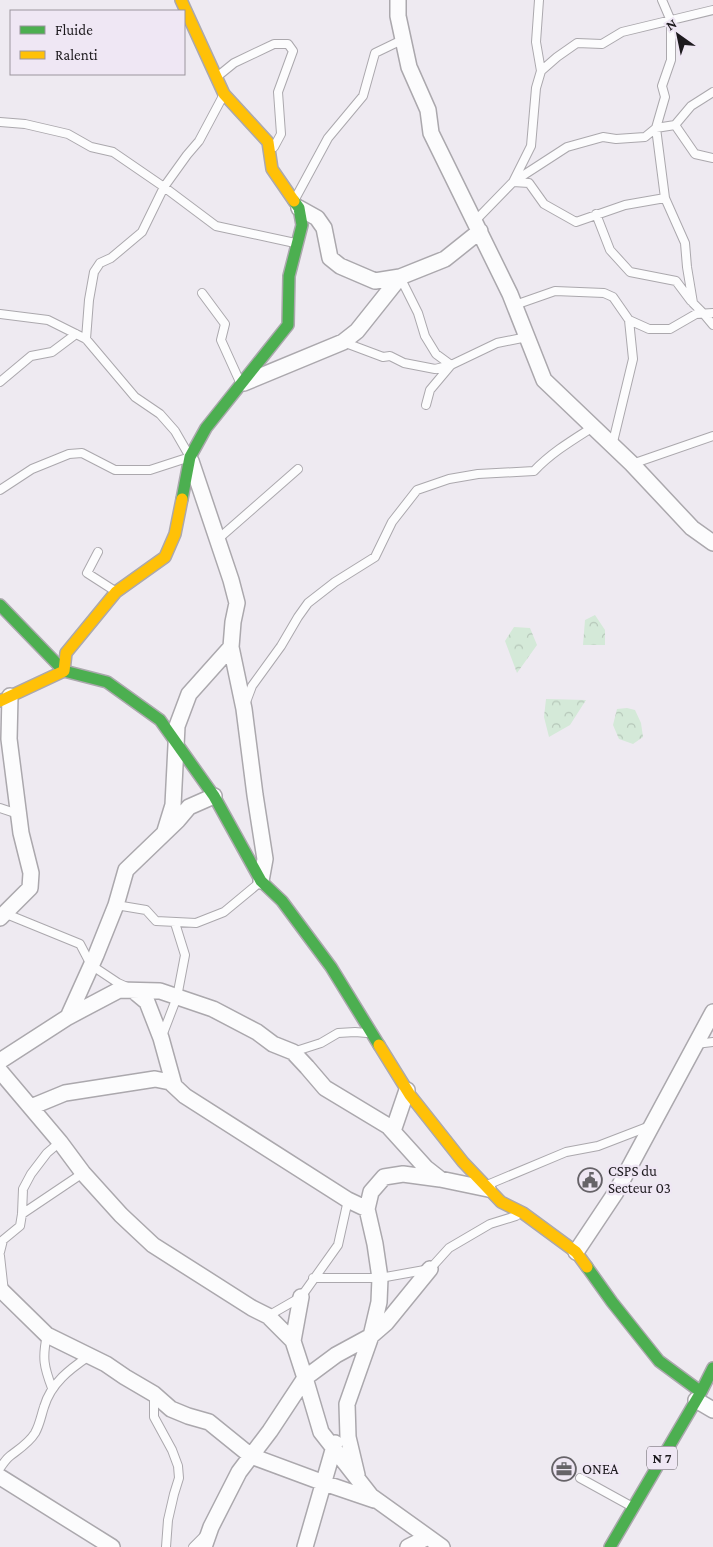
<svg xmlns="http://www.w3.org/2000/svg" width="713" height="1547" font-family="'Crimson Pro',serif">
<style>
.forest{fill:url(#forest-crowns)}
.lines{fill:none;stroke-linecap:round;stroke-linejoin:round}
.lane-casing{stroke:#aba8ad;stroke-width:10}
.street-casing{stroke:#aba8ad;stroke-width:18}
.fast-casing{stroke:#aba8ad;stroke-width:14}
.slow-casing{stroke:#aba8ad;stroke-width:14}
.lane{stroke:#fcfcfd;stroke-width:8}
.street{stroke:#fcfcfd;stroke-width:15}
.fast{stroke:#4caf50;stroke-width:11}
.slow{stroke:#ffc107;stroke-width:11}
.labels{text-anchor:middle;stroke-width:5;stroke-linejoin:round;paint-order:stroke}
.shield{fill:#efe7f4;stroke:#5c585e;stroke-width:1}
.shield-label{font-size:14px;font-weight:bold;fill:#1d1a1e}
.poi-label{font-size:15px;fill:#1d1a1e;stroke:#efe7f4;text-anchor:start}
</style>
<defs>
<pattern id="forest-crowns" width="20" height="18" patternUnits="userSpaceOnUse" patternTransform="scale(1.25)"><rect width="20" height="18" fill="#d4e9d8"/><path d="M2 6a3 3 0 1 1 6 0M12 15a3 3 0 1 1 6 0" fill="none" stroke="#b6c7b9"/></pattern>
</defs>
<rect width="100%" height="100%" fill="#eeeaf1"/>
<!-- forest -->
<path class="forest" d="M595,615L605,630V645H583L585,620Z
M514,627L530,628L537,645L517,673L505,641Z
M546,699L586,700L570,725L549,737L544,717Z
M627,708L635,710L641,723L643,737L633,744L619,739L613,725L617,709Z"/>
<g class="lines">
<!-- lane casing -->
<g class="lane-casing">
<path id="lane" d="M539,0L536,42L541,71L536,88L531,146L513,182L529,183L544,204L576,222L625,205L665,198
M662,0L671,21V60L662,86L665,97L656,128L665,198L685,243L687,267L693,303L703,313L713,325
M541,71L557,57L577,43L602,44L622,32L713,10
M218,76L234,63L274,44H288L293,51L278,92L281,134L274,147
M0,122L25,124L68,134L91,147L113,152L164,187L216,226L295,243
M675,125L691,106L713,92
M295,199L328,138L363,96L375,53L404,39
M596,214L610,250L630,272L676,281L691,301
M475,221L513,182L567,147L603,137L616,139L645,137L656,128L675,125L695,154L713,158
M400,277L418,313L425,336L436,354L451,365
M202,293L225,324L221,340L240,382
M515,305L555,291L604,293L613,297L629,320L649,329H670L696,314L713,313
M0,314L48,320L86,339L135,397L160,414L175,431L190,457L150,470H115L82,453L69,454L32,469L0,490
M86,339L89,300L94,272L100,263L111,258L142,232L164,187L187,155L199,141L223,96
M343,342L383,357L390,356L404,363L435,369L451,365
M0,382L31,356L52,352L76,334
M426,405L430,390L451,365L497,343L527,337
M612,446L633,359L629,320
M632,464L713,436
M217,540L298,469
M98,552L87,573L115,591
M246,702L252,686L281,646L298,617L308,603L335,582L375,557L392,522L417,490L449,479L478,474L534,471C551,453 571,441 593,427
M0,808L18,814
M116,905L146,910L156,921L196,923L224,912L259,883
M4,913L80,944L91,965L118,983L127,987
M162,1036L177,997L185,955L175,923
M696,1044L713,1042
M293,1052L321,1043L338,1033L355,1032L367,1033
M487,1185L566,1152L598,1146L650,1126
M22,1214L83,1173
M0,1252L3,1240L20,1226L22,1214L23,1189L31,1174L47,1153L60,1142
M0,1256L4,1292
M313,1278H380L430,1269L449,1248L490,1224L516,1216
M268,1316L301,1297L338,1245L348,1200
M47,1335C42,1358 44,1367 52,1388
M154,1394V1417L172,1450L178,1466L179,1478L174,1494L168,1520L166,1547
M0,1468C3,1464 6,1459 10,1456C19,1449 29,1443 35,1433C40,1424 41,1416 44,1407C51,1383 70,1369 89,1356
M580,1478L629,1505
M193,1547L204,1536"/>
</g>
<!-- street casing -->
<g class="street-casing">
<path id="street" d="M398,0V16L409,67L428,110L431,133L510,294L544,380L632,464L692,528L713,543
M299,208L317,218L324,228L330,258L340,266L375,281L400,277L445,259L480,231
M244,383L343,342L357,331L400,277
M191,461L231,580L237,603L233,622L231,647L244,709L255,795L265,859L261,881
M165,831L173,805L177,726L189,694L231,647
M0,918L30,888L31,873L21,833L9,739L10,696
M135,992L147,1002L161,1038L174,1085
M68,1017L96,955L116,905L126,870L178,820L189,807L214,796
M0,1061L68,1017L119,990L160,991L213,1009L257,1032L273,1044L293,1052L307,1067L325,1088L388,1126L426,1168L440,1179
M0,1071L60,1142L83,1173L121,1215L153,1245L252,1308L268,1316L293,1341L305,1378L270,1431L239,1472L211,1527L204,1547
M31,1107L65,1093L155,1079L170,1082L185,1096L348,1200L367,1209
M393,1131L407,1090
M576,1252L616,1192L713,1012
M0,1289L47,1335L106,1364L125,1377L154,1394L171,1409L188,1416L209,1422L251,1456L324,1483L374,1500
M293,1341L301,1297
M696,1400L713,1410
M357,1475L348,1437L347,1404L371,1336L386,1323L430,1269
M0,1477L112,1547
M305,1547L335,1443
M408,1547L428,1537
M442,1547L371,1496L321,1432L305,1378L336,1355L371,1336L379,1302L380,1278L375,1244L367,1209L371,1192L384,1177L403,1174L440,1179L488,1189"/>
</g>
<!-- fast casing -->
<g class="fast-casing">
<path id="fast" d="M182,499L190,457L206,428L288,325L289,276L302,225L299,208L294,201
M0,605L64,671L107,682L160,720L214,796L261,881L282,901L331,967L379,1045
M587,1267L612,1302L659,1361L701,1392
M610,1547L701,1392L713,1368"/>
</g>
<!-- slow casing -->
<g class="slow-casing">
<path id="slow" d="M181,0L224,94L268,142L272,169L294,201
M0,701L64,671L66,653L116,592L165,557L175,534L182,499
M379,1045L410,1095L463,1162L501,1202L523,1213L576,1252L587,1267"/>
</g>
<!-- lane -->
<use href="#lane" class="lane"/>
<!-- street -->
<use href="#street" class="street"/>
<!-- fast -->
<use href="#fast" class="fast"/>
<!-- slow -->
<use href="#slow" class="slow"/>
</g>
<!-- icons -->
<defs>
<g id="civic-ring" transform="scale(1.25)"><circle r="9.5" fill="#efe7f4" stroke="#666368" stroke-width="1.5"/><path d="M-.6-6.5H3V-4.5H.6V-3L4-1V1h2V6H-6V1h2V-1L-.6-3ZM-1.2 2.5V6h2.4V2.5Z" fill="#666368"/></g>
<g id="office-ring" transform="scale(1.25)"><circle r="9.5" fill="#efe7f4" stroke="#666368" stroke-width="1.5"/><path d="M-6-3h4V-5.5h4V-3h4V5H-6ZM-1-4.5V-3h2v-1.5ZM-6 0V1H6V0Z" fill="#666368"/></g>
</defs>
<g fill-rule="evenodd">
<use href="#civic-ring" x="590" y="1180"/>
<use href="#office-ring" x="564" y="1469"/>
</g>
<g class="labels">
<!-- shield labels -->
<rect class="shield" x="647" y="1446.5" width="30" height="23" rx="4"/>
<g class="shield-label">
<text x="662" y="1463">N 7</text>
</g>
<!-- poi labels -->
<g class="poi-label">
<text x="608" y="1176">CSPS du<tspan x="608" dy="17">Secteur 03</tspan></text>
<text x="582" y="1474">ONEA</text>
</g>
</g>
<!-- legend -->
<rect x="10" y="10" width="175" height="65" fill="#efe7f4" stroke="#9b959e"/>
<rect x="20" y="26" width="25" height="8" fill="#4caf50" stroke="#9b959e"/>
<text x="55" y="35" font-size="15" fill="#1d1a1e">Fluide</text>
<rect x="20" y="51" width="25" height="8" fill="#ffc107" stroke="#9b959e"/>
<text x="55" y="60" font-size="15" fill="#1d1a1e">Ralenti</text>
<!-- north arrow -->
<g transform="translate(678 35) rotate(327)" stroke="#efe7f4" stroke-width="4" paint-order="stroke">
<path d="M0-4L9 19L0 12L-9 19Z" fill="#1d1a1e"/>
<text y="-8" font-size="14" font-weight="bold" text-anchor="middle" fill="#1d1a1e">N</text>
</g>
</svg>
